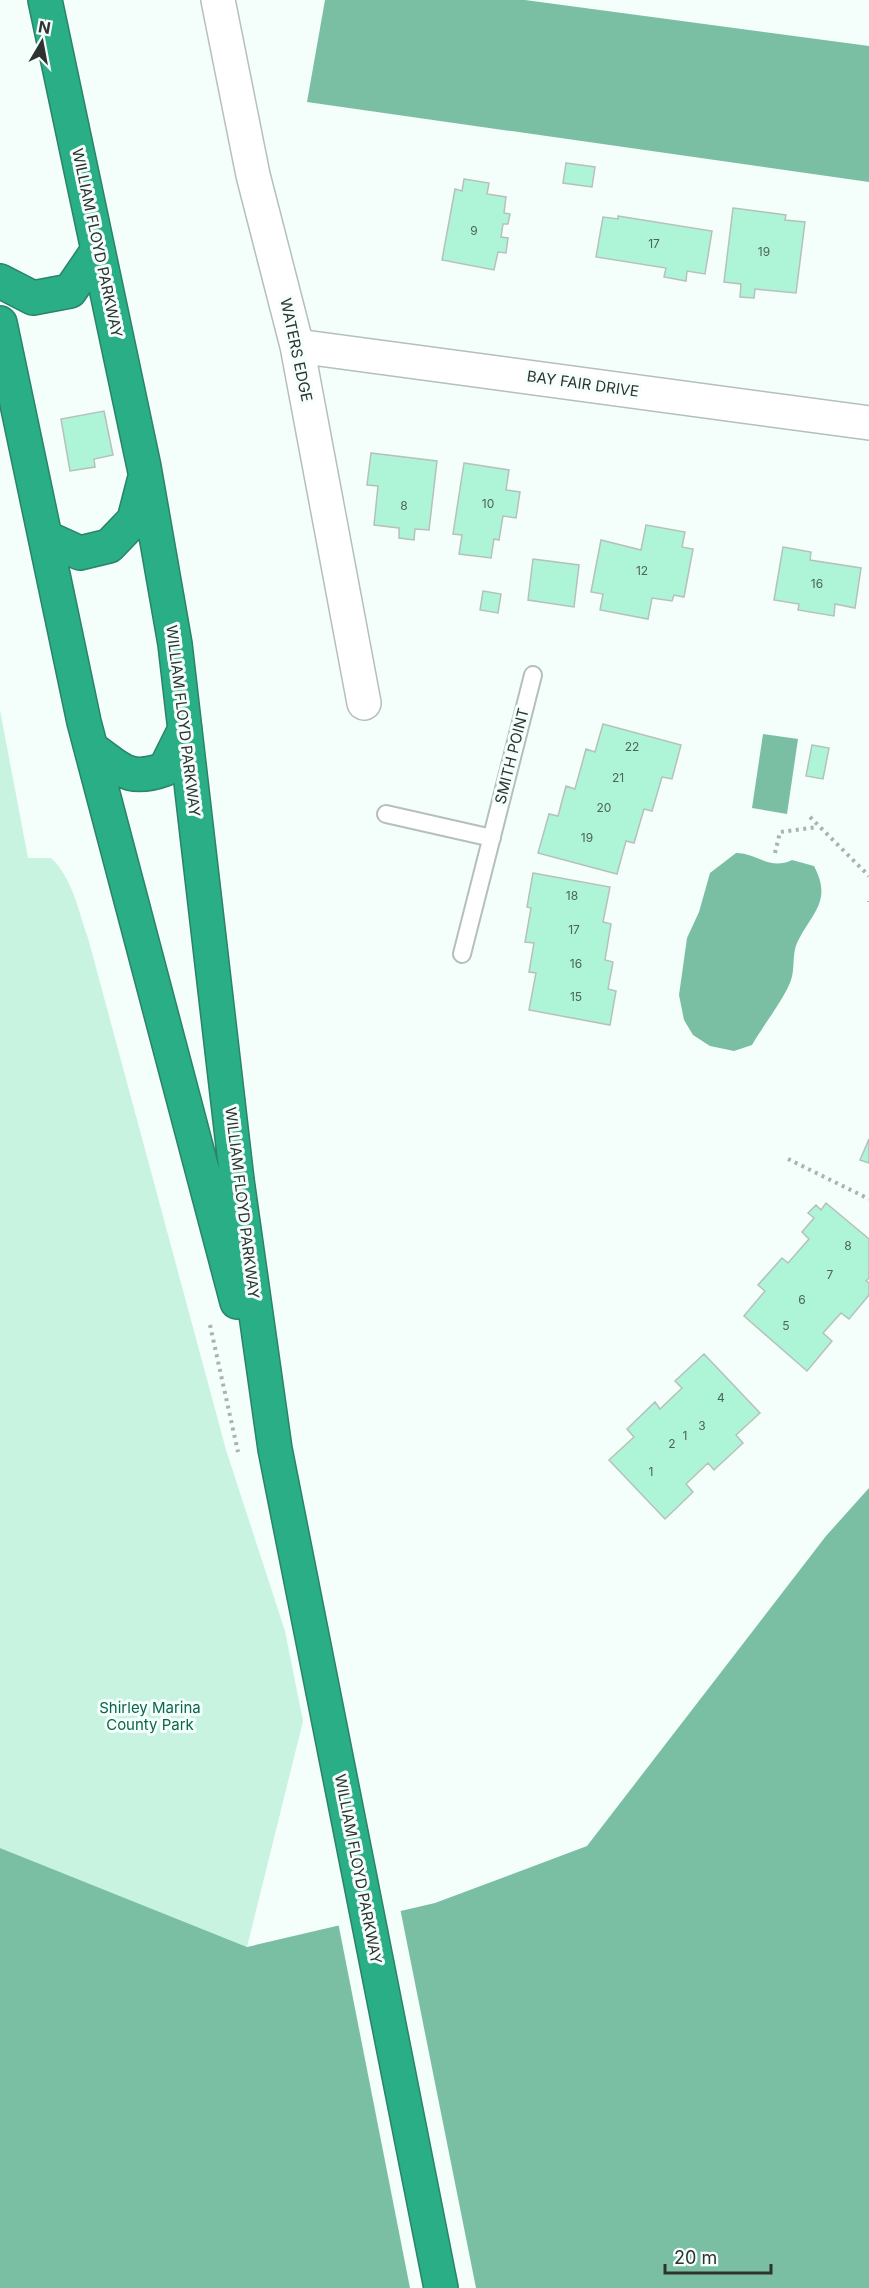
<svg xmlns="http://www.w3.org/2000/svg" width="869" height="2288" font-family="Inter,sans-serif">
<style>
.green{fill:#c7f3e0}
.water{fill:#7abfa4}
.pier{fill:#f4fefa}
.building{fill:#aef5d8;stroke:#b6c0bc;stroke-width:1.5}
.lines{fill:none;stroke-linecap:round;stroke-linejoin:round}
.lane-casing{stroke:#b5bfbb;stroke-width:20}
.street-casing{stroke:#b5bfbb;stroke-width:36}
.highway-casing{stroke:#2b8368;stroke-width:36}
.path{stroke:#abb3b0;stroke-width:4;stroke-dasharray:3 4.5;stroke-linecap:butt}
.lane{stroke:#fff;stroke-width:16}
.street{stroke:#fff;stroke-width:33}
.highway{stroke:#29ae86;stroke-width:33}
.labels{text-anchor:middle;stroke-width:6;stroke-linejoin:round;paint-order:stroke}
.number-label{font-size:12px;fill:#4e635a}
.street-label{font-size:15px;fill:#2e3230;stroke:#f4fefa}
.park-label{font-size:15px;fill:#0b654c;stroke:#f4fefa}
</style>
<rect width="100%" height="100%" fill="#f4fefa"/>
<!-- green -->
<path class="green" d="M0,710L28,858H51C73,879 78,910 88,938L226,1450L285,1631L303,1721L247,1947L0,1848Z"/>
<!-- water -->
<path class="water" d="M325,0H525L869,46V182L307,102Z
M763,734L798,739L787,814L752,808Z
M736,853C758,853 769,871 792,860L814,866C833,902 811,913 797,943C792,954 795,969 791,980C785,998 762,1027 752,1045L734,1051L710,1046L693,1035L684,1020L679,995L687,938L699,912L710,873Z
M869,1488V2288H0V1848L247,1947L435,1903L587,1846L826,1536Z"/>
<!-- pier -->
<path class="pier" d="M400,1908L476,2288H410L338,1922Z"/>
<!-- building -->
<path class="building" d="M566,163L595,167L592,187L563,183Z
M464,179L489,183L487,194L506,197L504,213L510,214L508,224H503L501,237L508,238L506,253L498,252L494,270L442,260L455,189L462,191Z
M733,208L786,215L785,220L805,222L796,293L755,289L754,298L740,297L741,284L724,282Z
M618,216L712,231L705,274L687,271L686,281L664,277L666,268L596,257L603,217L618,219Z
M104,411L113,455L94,459L95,467L70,471L61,419Z
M371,453L437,461L429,530L415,529L414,540L399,538V528L374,525L378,486L367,485Z
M464,463L509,470L506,490L520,492L516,518L503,516L499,540L494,539L491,558L459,554L462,535L453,534Z
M646,525L685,532L682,547L693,549L684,597L674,595L672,601L652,598L648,619L600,610L603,594L591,592L601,540L641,550Z
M783,547L811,552L810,560L861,568L855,608L835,604L834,616L798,610L799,604L774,600Z
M533,559L579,565L574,607L528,600Z
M483,591L501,594L498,613L480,610Z
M603,724L681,745L672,779L662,777L652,811L644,809L634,843L626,841L617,874L538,853L549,814L558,816L566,786L575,789L586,749L595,752Z
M812,745L829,748L823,779L806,776Z
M533,873L610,887L603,922L611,924L605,960L613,962L608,989L616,991L610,1025L529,1010L536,973L529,972L534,943L525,942L531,908L527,907Z
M869,1139V1163L860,1160Z
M826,1203L869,1239V1278L866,1281L869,1283V1295L849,1319L841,1313L823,1333L832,1341L807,1371L744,1316L765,1291L758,1285L782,1258L788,1263L809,1239L802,1232L814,1218L808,1213L816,1205L821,1210Z
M704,1354L760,1413L736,1435L743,1443L714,1470L708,1463L686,1484L693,1492L665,1519L609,1460L634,1437L627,1429L655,1402L660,1409L682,1388L675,1381Z"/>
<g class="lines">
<!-- lane casing -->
<g class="lane-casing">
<path id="lane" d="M386,814L492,838
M462,954L533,675"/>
</g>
<!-- street casing -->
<g class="street-casing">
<path id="street" d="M218,0L253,175L297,346L364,703
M297,346L869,423"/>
</g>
<!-- highway casing -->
<g class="highway-casing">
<path id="highway" d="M45,0L144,467L175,644L237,1180L275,1449L441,2288
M0,281L33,298L70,291L98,250
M0,323L84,722L237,1302
M45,537L80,553L109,546L134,520L144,481
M91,748C120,768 127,783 165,769L185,729"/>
</g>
<!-- path -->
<path class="path" d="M810,817L869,876
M775,853L780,832L818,827
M869,901V902
M788,1159L869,1199
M210,1325L238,1452"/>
<!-- lane -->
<use href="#lane" class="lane"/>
<!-- street -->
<use href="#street" class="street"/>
<!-- highway -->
<use href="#highway" class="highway"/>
</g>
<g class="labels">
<!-- number labels -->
<g class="number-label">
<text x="474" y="235">9</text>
<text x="654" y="248">17</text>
<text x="764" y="256">19</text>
<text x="488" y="508">10</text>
<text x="404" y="510">8</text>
<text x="642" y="575">12</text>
<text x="817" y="588">16</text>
<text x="632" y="751">22</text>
<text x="618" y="782">21</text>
<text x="604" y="812">20</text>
<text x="587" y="842">19</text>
<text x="572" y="900">18</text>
<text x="574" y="934">17</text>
<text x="576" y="968">16</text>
<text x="576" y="1001">15</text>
<text x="848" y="1250">8</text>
<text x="830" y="1279">7</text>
<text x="802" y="1304">6</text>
<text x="786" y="1330">5</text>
<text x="721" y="1402">4</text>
<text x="702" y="1430">3</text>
<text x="685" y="1440">1</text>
<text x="672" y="1448">2</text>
<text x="651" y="1476">1</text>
</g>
<!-- street labels -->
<g class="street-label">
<text transform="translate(97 243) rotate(78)" y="5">WILLIAM FLOYD PARKWAY</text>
<text transform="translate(296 350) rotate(78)" y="5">WATERS EDGE</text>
<text transform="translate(583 384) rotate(8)" y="5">BAY FAIR DRIVE</text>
<text transform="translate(183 721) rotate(83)" y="5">WILLIAM FLOYD PARKWAY</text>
<text transform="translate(512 756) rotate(-76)" y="5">SMITH POINT</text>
<text transform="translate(242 1203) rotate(83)" y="5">WILLIAM FLOYD PARKWAY</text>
<text transform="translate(358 1869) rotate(79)" y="5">WILLIAM FLOYD PARKWAY</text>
</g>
<!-- park labels -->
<g class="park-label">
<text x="150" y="1713">Shirley Marina<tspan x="150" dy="17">County Park</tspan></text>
</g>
</g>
<!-- north arrow -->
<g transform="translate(42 42) rotate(10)" stroke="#f4fefa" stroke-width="4.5" paint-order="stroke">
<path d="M0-4.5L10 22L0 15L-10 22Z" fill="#2e3230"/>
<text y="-9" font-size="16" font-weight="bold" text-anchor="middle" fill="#2e3230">N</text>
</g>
<!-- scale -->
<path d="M665 2264v9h106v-9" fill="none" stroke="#2e3230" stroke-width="3"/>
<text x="674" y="2264" font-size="18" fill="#2e3230" stroke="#f4fefa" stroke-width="4.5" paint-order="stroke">20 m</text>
</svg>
